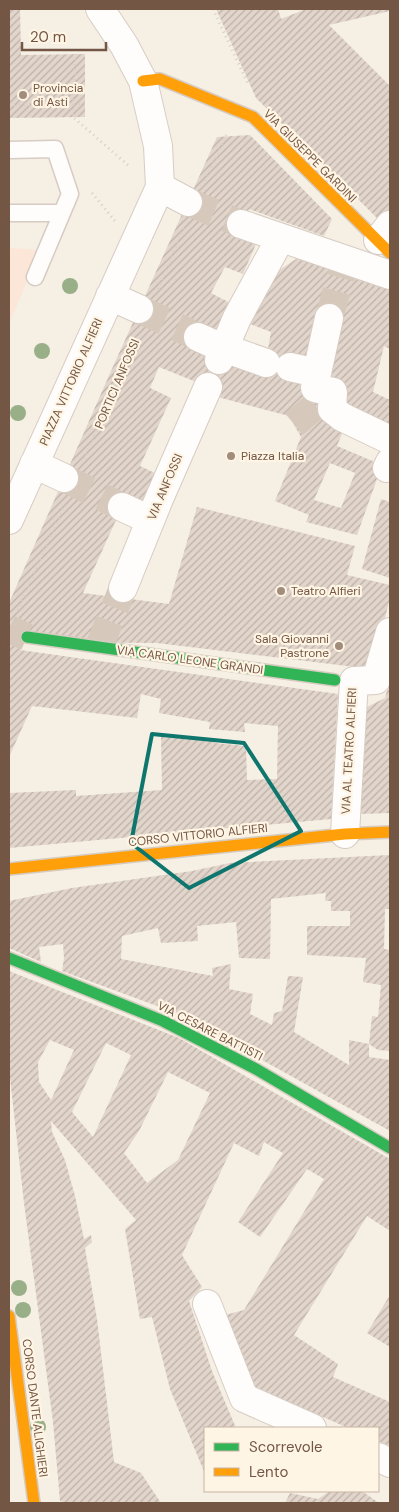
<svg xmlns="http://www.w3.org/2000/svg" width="399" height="1512" font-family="'DM Sans',sans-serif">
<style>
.commercial{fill:#fbe6d8}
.building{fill:url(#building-hatch);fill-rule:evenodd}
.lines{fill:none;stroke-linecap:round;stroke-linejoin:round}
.street-tunnel{stroke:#d6c9bc;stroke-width:28;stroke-dasharray:28 14;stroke-linecap:butt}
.secondary-tunnel{stroke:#d6c9bc;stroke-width:28;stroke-dasharray:28 14;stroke-linecap:butt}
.lane-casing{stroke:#d7ccc3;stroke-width:19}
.street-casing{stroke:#d7ccc3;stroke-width:30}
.fast-casing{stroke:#d6cbc1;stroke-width:14}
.slow-casing{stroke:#d6cbc1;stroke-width:14}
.path{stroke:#d7cec7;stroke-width:3;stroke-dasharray:1 4;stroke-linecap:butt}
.lane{stroke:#fefdfb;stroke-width:16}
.street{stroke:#fefdfb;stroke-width:28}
.fast{stroke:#30b455;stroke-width:11}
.slow{stroke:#ff9f0a;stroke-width:11}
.tree{fill:#99af88}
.marked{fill:none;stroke:#0f766e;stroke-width:4;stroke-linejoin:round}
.poi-dot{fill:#a28c7c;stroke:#fff5e4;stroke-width:2}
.labels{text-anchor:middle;stroke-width:4.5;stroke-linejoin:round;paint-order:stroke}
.poi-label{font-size:12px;fill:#745644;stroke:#fff5e4;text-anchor:start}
.street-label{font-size:12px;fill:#745644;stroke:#fff5e4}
</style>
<defs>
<pattern id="building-hatch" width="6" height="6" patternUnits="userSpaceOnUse" patternTransform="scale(1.25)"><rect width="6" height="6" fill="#e2d6cc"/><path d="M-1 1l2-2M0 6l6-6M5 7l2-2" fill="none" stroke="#bcb0a7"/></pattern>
</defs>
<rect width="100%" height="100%" fill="#f6efe4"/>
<!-- commercial -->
<path class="commercial" d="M9,248L40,250L9,324Z"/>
<!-- building -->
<path class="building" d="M9,9H20L21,55L85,54V117L9,118Z
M216,9H278L281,19L306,9H390V11L329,25L390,86V209L378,219L256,98Z
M250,135L332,219L324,236L249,209L235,236L256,244L243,274L225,267L211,293L234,305L205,356L213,359L264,371L271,332L240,320L278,271L299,257L390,288V349L384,346L373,392L390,400V431L344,411L346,386L309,377L321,401L345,426L337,446L382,465L357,535L306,522L309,515L275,501L301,437L289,416L214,396L216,390L159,367L150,388L171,398L140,466L159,475L145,507L126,498L83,593L169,604L197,507L355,546L347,575L390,585V598L372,669L157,643L24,642L20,650L338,694L331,819L9,848V793L76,790V796L162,790L161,737L215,738V743L246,746L247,780L277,779L278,726L244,723L245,732L209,729L210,722L159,713L161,699L141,694L137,718L32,706L9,757V603L111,371L217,137ZM330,463L355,473L341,508L314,500Z
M381,499L390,502L389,533L390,534V578L362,569Z
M390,679V742H389V761H390V813L360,814L363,709L385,698Z
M390,855V909H385L384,949L390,950V1051L378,1050L369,1044L372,1016L378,1017L381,985L363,982L366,958L307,955V926H350V911H331V901H325L326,893L271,899L270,959L239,958L236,922L197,926L198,941L161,943L158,928L122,936L121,959L213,976L212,968L231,964L229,989L253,994L250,1014L272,1025L274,1013L282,1011L288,976L303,977L294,1032L349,1065V1040L369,1044V1057L390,1060V1131L179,1014L62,971L64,958L63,944L39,947L41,962L9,948V901L72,888L192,871L230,863Z
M9,971L179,1038L390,1159V1231L367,1216L294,1335L338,1364L333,1377L390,1402V1446L378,1441V1428H348L242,1381L225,1315L244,1310L324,1179L307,1169L260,1237L238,1222L283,1153L264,1142L259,1156L234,1143L182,1255L202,1287L189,1301L212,1371L236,1428H205V1474L170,1389L152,1317L140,1319L125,1229L136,1220L51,1121L52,1132L65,1160L75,1196L84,1239L91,1235L92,1242L85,1248L97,1319L114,1462L141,1473L161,1503H68L60,1501L53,1422L24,1203L9,1069ZM50,1040L74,1050L51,1100L39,1082L38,1062ZM106,1043L131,1055L93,1137L72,1112ZM168,1072L210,1093L178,1160L147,1183L124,1153L139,1131Z
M390,1295V1347L367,1333Z
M330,1491H362L379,1503H285L290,1493L318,1499Z"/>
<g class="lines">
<!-- street-tunnel -->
<path class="street-tunnel" d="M188,202L241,224
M139,309L198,337
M329,318L342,272
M294,424L321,401
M64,478L122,507
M99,647L123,588"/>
<!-- secondary-tunnel -->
<path class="secondary-tunnel" d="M9,629L27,637"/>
<!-- lane casing -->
<g class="lane-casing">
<path id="lane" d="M9,150L55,149L70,194L62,213H9
M35,277L62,213"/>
</g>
<!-- street casing -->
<g class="street-casing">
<path id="street" d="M160,187L188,202
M241,224L390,275
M378,240L390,225
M110,296L139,309
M198,337L218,346L266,363
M219,360L237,318L280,239
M290,367L317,373L315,388L333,392L332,409L342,417L390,440
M317,373L329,318
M34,464L64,478
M387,468L390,462
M122,507L150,520
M9,520L160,187L158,146L143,81L124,45L100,9
M123,588L159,499L208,387
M345,834L354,681L376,680L390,632
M207,1304L244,1398L312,1428
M378,1457L390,1463"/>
</g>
<!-- fast casing -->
<g class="fast-casing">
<path id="fast" d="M27,637L335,680
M9,958L163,1021L256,1069L390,1148"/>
</g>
<!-- slow casing -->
<g class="slow-casing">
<path id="slow" d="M143,81L160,79L253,117L390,253
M9,869L345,834L390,832
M9,1316L34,1503"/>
</g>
<!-- path -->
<path class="path" d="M213,9L248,84
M75,54L73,117L130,167
M9,105L85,104
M205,181L226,135
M92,193L115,221
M158,289L184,228
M84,459L137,336
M18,610L64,506"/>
<!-- lane -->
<use href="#lane" class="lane"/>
<!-- street -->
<use href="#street" class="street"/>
<!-- fast -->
<use href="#fast" class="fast"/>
<!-- slow -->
<use href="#slow" class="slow"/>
</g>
<!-- trees -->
<g class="tree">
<circle cx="70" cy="286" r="8"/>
<circle cx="42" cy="351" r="8"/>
<circle cx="18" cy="413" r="8"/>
<circle cx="19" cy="1288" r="8"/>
<circle cx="23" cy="1310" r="8"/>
<circle cx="38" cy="1427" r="8"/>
</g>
<!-- marked area -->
<path class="marked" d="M152,734L244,743L301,831L189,888L131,843Z"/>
<!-- markers -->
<g class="poi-dot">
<circle cx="23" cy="95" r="5"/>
<circle cx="231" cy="456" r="5"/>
<circle cx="281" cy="591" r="5"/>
<circle cx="339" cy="646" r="5"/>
</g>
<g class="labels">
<!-- poi labels -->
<g class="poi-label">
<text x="33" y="92">Provincia<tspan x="33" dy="14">di Asti</tspan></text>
<text x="241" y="460">Piazza Italia</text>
<text x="291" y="595">Teatro Alfieri</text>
<text x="329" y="643" text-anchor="end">Sala Giovanni<tspan x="329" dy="14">Pastrone</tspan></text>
</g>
<!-- street labels -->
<g class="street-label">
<text transform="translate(310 156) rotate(45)" y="4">VIA GIUSEPPE GARDINI</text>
<text transform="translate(71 382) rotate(-66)" y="4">PIAZZA VITTORIO ALFIERI</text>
<text transform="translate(117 384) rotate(-67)" y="4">PORTICI ANFOSSI</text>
<text transform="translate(165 487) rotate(-67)" y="4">VIA ANFOSSI</text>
<text transform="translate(190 660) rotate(8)" y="4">VIA CARLO LEONE GRANDI</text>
<text transform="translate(349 751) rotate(-87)" y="4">VIA AL TEATRO ALFIERI</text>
<text transform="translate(198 835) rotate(-6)" y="4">CORSO VITTORIO ALFIERI</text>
<text transform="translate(210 1031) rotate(27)" y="4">VIA CESARE BATTISTI</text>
<text transform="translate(35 1408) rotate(83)" y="4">CORSO DANTE ALIGHIERI</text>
</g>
</g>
<!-- border -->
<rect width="399" height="1512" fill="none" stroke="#745644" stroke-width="20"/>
<!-- legend -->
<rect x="204" y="1427" width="175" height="65" fill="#fff5e4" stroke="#c7b5a4"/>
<rect x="214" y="1443" width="25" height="8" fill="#30b455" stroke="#c7b5a4"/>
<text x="249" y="1452" font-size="15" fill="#745644">Scorrevole</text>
<rect x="214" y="1468" width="25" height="8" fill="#ff9f0a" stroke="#c7b5a4"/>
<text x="249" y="1477" font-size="15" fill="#745644">Lento</text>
<!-- scale -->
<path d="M22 42v8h84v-8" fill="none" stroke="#745644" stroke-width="2.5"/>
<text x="30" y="42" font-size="15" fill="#745644" stroke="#fff5e4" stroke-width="4" paint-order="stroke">20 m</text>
</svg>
